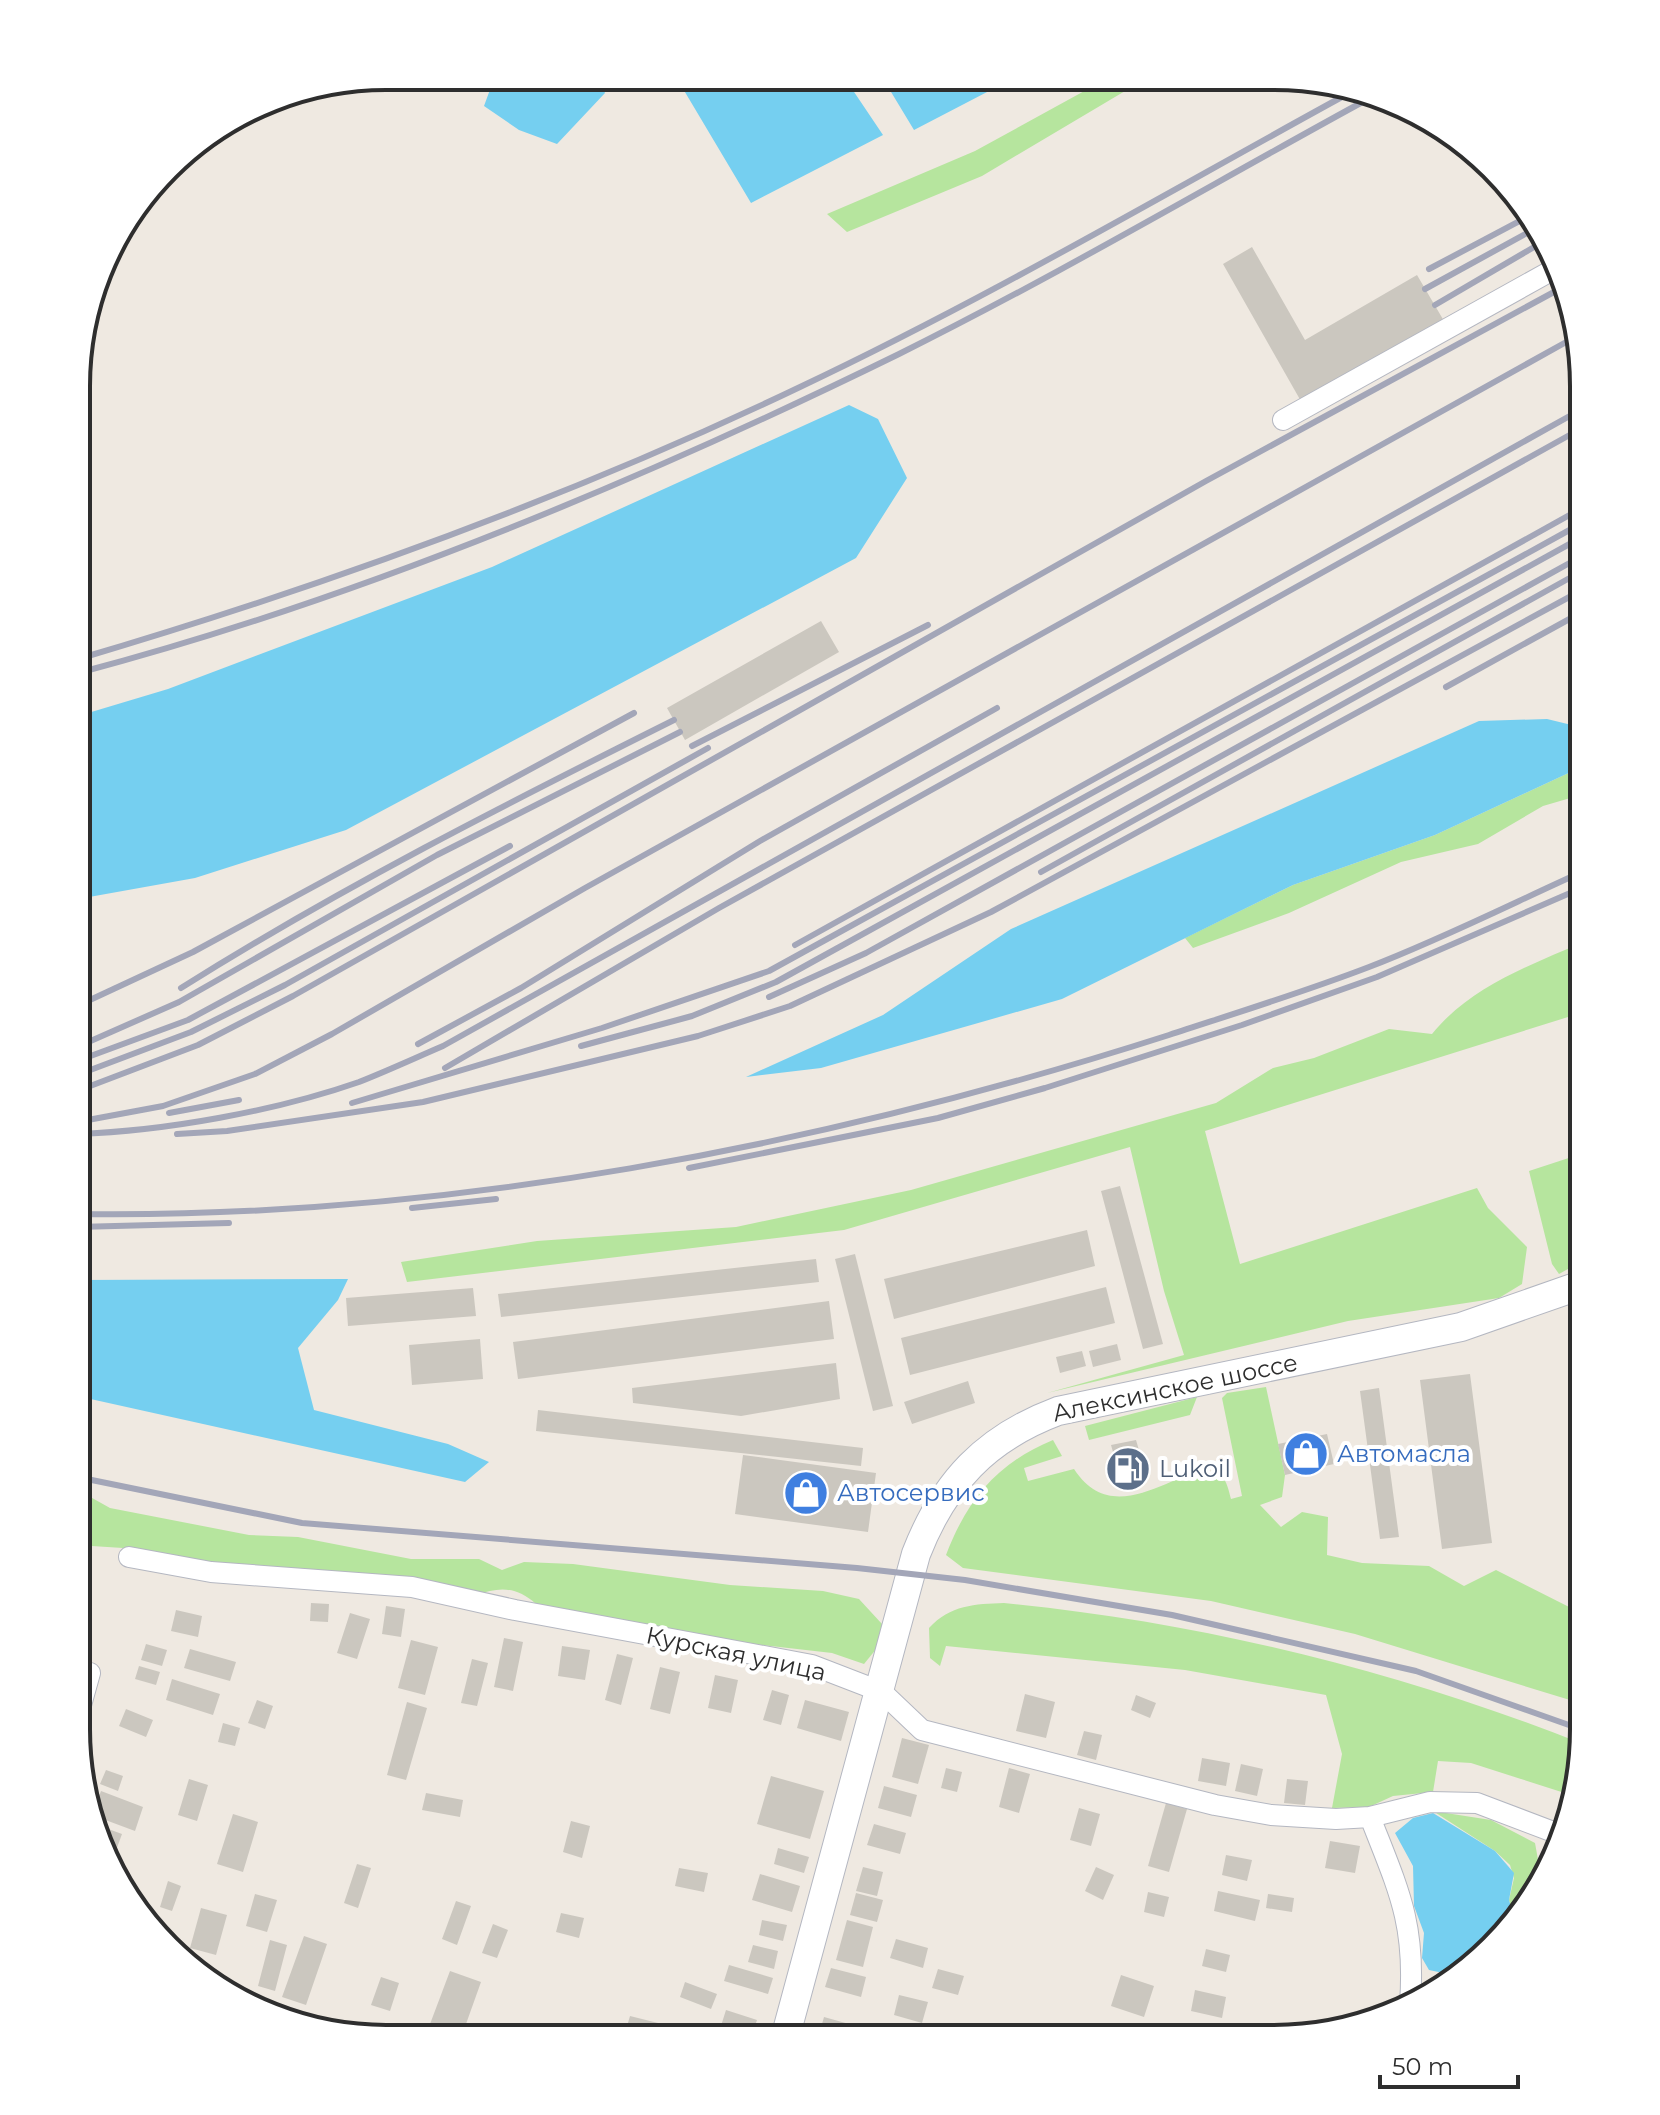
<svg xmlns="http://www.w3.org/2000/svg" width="1660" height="2115" font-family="Montserrat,sans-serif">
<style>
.green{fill:#b6e59e}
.water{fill:#75cff0}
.building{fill:#cbc7bf}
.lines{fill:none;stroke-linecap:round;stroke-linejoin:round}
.street-casing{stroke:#b4b7c1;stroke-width:22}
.secondary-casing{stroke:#b4b7c1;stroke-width:30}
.street{stroke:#fff;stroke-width:20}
.secondary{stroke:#fff;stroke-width:28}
.rail{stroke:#a3a6b8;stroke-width:6}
.labels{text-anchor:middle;stroke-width:8;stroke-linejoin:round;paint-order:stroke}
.street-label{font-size:24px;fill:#2e2e2e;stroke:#fff}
.shop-label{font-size:24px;fill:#366cbe;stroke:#fff;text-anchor:start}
.service-label{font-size:24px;fill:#4e5e75;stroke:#fff;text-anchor:start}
.rim{fill:none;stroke:#2e2e2e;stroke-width:4}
</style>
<rect width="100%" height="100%" fill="#efe9e1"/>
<!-- green -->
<path class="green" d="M1108,78H1147L982,176L847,232L827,214L975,151Z
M1584,738V794L1543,806L1478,844L1401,862L1289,913L1193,948L1185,938L1293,885L1435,835L1575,770Z
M1584,942V1012L1205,1131L1240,1264L1477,1188L1488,1208L1527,1247L1522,1284L1499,1298L1348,1321L1047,1393L1184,1355L1164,1291L1130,1147L844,1230L407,1282L401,1262L537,1241L736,1227L911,1190L1216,1103L1273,1068L1314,1058L1389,1029L1432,1034C1470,987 1530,965 1584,942Z
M1584,1153V1260L1559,1274L1552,1264L1529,1171Z
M1266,1387L1285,1475L1282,1497L1260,1505L1281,1527L1302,1512L1328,1517L1327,1555L1362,1563L1429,1566L1464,1586L1496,1570L1583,1614V1704L1355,1634L1211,1601L963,1568L946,1555C967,1500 997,1463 1053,1440L1062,1456L1024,1468L1028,1481L1074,1469C1119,1538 1188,1452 1221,1476C1227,1480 1229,1492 1231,1499L1242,1496L1222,1398L1227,1393Z
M1197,1397L1190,1415L1089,1440L1085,1426Z
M76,1489L110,1508L249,1535L298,1537L411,1559H479L502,1570L524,1562L573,1564L730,1585L823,1591L859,1599L882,1624L877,1648L864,1664L832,1653L717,1640L536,1604C516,1586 499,1587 476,1595L211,1567L123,1548L76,1545Z
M1004,1603C1201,1622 1399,1671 1583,1744L1574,1796L1471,1763L1438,1761L1433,1792L1393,1796L1369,1807L1332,1808L1342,1754L1326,1695L1185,1670L946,1646L940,1666L930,1658L929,1628C950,1605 975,1604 1004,1603Z
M1433,1811L1491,1820L1535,1843C1542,1880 1543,1890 1514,1917L1509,1900L1514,1878L1510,1865L1495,1851Z"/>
<!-- water -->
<path class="water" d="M495,76L598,77L605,93L557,144L519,130L484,106Z
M676,77H844L883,135L751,203Z
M882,77L1014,78L914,130Z
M849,405L878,419L907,478L856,558L346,830L195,878L78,899V716L168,689L492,567Z
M1547,719L1584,728L1575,770L1435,835L1293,885L1062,999L821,1068L746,1077L883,1015L1011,929L1479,721Z
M348,1279L338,1300L298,1348L314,1410L448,1444L489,1462L465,1482L77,1396V1280Z
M1433,1813L1495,1851L1514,1873L1509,1900L1514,1917L1453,1975L1429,1970L1422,1958L1424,1933L1414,1906L1413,1866L1395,1833L1413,1818Z"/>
<!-- building -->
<path class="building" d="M1252,247L1305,340L1417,275L1444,321L1302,403L1223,264Z
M821,621L839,652L685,740L667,708Z
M1120,1186L1163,1344L1143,1349L1101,1191Z
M1087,1230L1095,1266L894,1319L884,1279Z
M855,1254L893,1406L873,1411L835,1259Z
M816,1259L819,1282L501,1317L498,1294Z
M1106,1287L1115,1323L910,1375L901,1338Z
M473,1288L476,1316L348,1326L346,1298Z
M829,1301L834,1339L518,1379L513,1342Z
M480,1339L483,1379L412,1385L409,1345Z
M1117,1344L1121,1360L1093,1367L1089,1351Z
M1082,1351L1086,1366L1060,1373L1056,1357Z
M836,1363L840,1399L741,1416L633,1403L632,1388Z
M1470,1374L1492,1543L1442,1549L1420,1380Z
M968,1381L975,1403L912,1424L904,1402Z
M1379,1388L1399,1537L1380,1539L1360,1391Z
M538,1410L863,1448L861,1466L536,1431Z
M1327,1434L1334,1464L1285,1475L1278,1444Z
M1136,1440L1148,1481L1123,1487L1111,1445Z
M743,1455L876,1473L868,1532L735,1514Z
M311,1603L329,1604L328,1622L310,1621Z
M386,1606L405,1609L401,1637L382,1634Z
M176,1610L202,1616L198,1637L171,1631Z
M350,1613L370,1619L357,1659L337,1653Z
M504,1638L523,1642L513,1691L494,1687Z
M411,1640L438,1647L425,1695L398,1688Z
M146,1644L167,1650L162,1666L141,1660Z
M562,1646L590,1650L585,1680L558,1676Z
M190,1649L236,1662L230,1681L184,1668Z
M617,1654L633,1658L621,1705L605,1700Z
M472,1659L488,1663L477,1706L461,1703Z
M139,1666L160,1672L156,1685L135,1679Z
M660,1667L680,1672L670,1714L650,1709Z
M715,1675L738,1680L731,1713L708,1708Z
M172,1679L220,1694L213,1715L166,1700Z
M772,1690L789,1695L781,1725L763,1720Z
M1025,1694L1055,1702L1046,1738L1016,1731Z
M1136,1695L1156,1703L1150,1718L1131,1710Z
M257,1700L273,1706L265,1729L248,1723Z
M805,1700L849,1712L841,1741L797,1728Z
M407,1702L427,1708L406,1780L387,1775Z
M126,1709L153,1720L146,1737L119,1726Z
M223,1723L240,1728L235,1746L218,1742Z
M1084,1731L1102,1735L1096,1760L1077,1755Z
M902,1738L929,1745L918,1784L892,1777Z
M1202,1758L1230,1763L1226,1786L1198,1781Z
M1241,1764L1263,1769L1257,1796L1235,1791Z
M946,1768L962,1772L957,1792L941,1788Z
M1009,1768L1030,1774L1019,1813L999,1807Z
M106,1770L123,1776L118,1791L100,1784Z
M771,1776L824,1791L810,1839L757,1824Z
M189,1779L208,1785L197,1821L178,1815Z
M1287,1779L1308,1781L1305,1805L1284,1803Z
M884,1786L917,1795L911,1817L878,1808Z
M101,1791L143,1807L135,1831L92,1815Z
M426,1793L463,1800L460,1817L422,1810Z
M1166,1803L1187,1809L1169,1872L1148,1866Z
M1079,1808L1100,1814L1091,1846L1070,1840Z
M233,1814L258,1822L243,1872L217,1864Z
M571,1821L590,1826L582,1858L563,1852Z
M92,1823L122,1834L111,1864L109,1863Z
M874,1824L906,1833L900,1854L867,1845Z
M1330,1841L1360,1846L1355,1873L1325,1868Z
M778,1848L809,1857L804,1873L774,1864Z
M1226,1855L1252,1860L1247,1881L1222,1875Z
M357,1864L371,1868L358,1908L344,1903Z
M863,1867L883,1872L877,1896L856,1891Z
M1096,1867L1114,1875L1103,1900L1085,1891Z
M679,1868L708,1873L704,1892L675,1886Z
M760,1874L800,1886L792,1912L752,1900Z
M168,1881L181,1886L172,1911L160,1907Z
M1218,1891L1260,1900L1255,1921L1214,1911Z
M1148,1892L1169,1897L1164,1917L1144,1912Z
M856,1893L883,1900L877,1922L850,1915Z
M255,1894L277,1900L267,1932L246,1926Z
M1268,1894L1294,1898L1292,1912L1266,1908Z
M456,1901L471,1906L457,1945L442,1939Z
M201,1908L227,1915L216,1955L190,1948Z
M561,1913L584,1918L579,1938L556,1932Z
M762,1920L787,1925L783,1941L759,1935Z
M847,1920L873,1927L863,1967L836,1960Z
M493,1924L508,1930L497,1958L482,1953Z
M304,1936L327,1944L306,2005L282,1997Z
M896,1939L928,1948L923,1968L890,1958Z
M270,1940L287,1945L275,1991L258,1986Z
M753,1945L778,1951L774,1969L748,1962Z
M1206,1949L1230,1955L1226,1972L1202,1966Z
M729,1965L773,1978L768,1994L724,1981Z
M831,1968L866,1977L861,1997L825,1987Z
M938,1969L964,1976L958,1995L932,1988Z
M450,1971L481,1982L461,2038H445L427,2032Z
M1121,1975L1154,1986L1144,2017L1111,2006Z
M381,1977L399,1983L390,2011L371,2005Z
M685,1982L717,1994L711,2009L680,1997Z
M1195,1990L1226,1997L1222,2018L1191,2011Z
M899,1995L928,2002L922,2023L894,2015Z
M726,2010L757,2020L751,2038L720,2029Z
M630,2016L662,2024L658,2038L625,2033Z
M824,2017L867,2029L865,2038H818Z
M989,2027L1006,2030L1005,2038H988Z
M501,2029L530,2038H499Z"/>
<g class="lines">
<!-- street casing -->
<g class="street-casing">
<path id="street" d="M1283,420L1558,267
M129,1557L211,1572L412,1587L515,1610L812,1665L882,1692L922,1730L1215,1805L1271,1815L1336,1819L1370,1817L1430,1802L1477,1803L1564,1836
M76,1723L90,1673
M1370,1817C1398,1889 1416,1923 1410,2003"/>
</g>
<!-- secondary casing -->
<g class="secondary-casing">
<path id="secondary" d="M785,2038L916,1554C944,1482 986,1438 1058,1411L1461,1327L1584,1284"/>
</g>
<!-- street -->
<use href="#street" class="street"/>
<!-- secondary -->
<use href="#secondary" class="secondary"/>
<!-- rail -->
<path class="rail" d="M1429,269L1529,216
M1425,289L1538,227
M1435,305L1546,240
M78,659C325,586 568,498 800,387C988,298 1168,192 1351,92
M78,673C359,599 638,482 899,354C1058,275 1212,184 1368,99
M1446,687L1584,611
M692,746L928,625
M1041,872L1584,570
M795,945L1584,507
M181,988C340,888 506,804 674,720
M769,997L866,953L1584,555
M77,1006L193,952L634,713
M418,1044L521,988L760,841L997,708
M581,1046L692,1016L776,982L1584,536
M77,1047L179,1002L437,855L680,732
M77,1061L188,1020L510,846
M445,1068L719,908L1584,427
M77,1075L191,1032L285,985L708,748
M77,1091L198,1045L293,996L1206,481L1565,286
M352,1103L602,1028L769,971L1584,522
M169,1113L239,1100
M77,1122L163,1106L255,1074L332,1034L585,888L1577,336
M77,1134C165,1131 276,1111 359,1082C387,1071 415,1058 443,1046L1584,408
M177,1134L227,1131L423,1102L698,1036L790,1006L991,912L1584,589
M689,1168L938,1118L1045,1088L1242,1025L1377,977L1584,887
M412,1208L496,1199
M77,1214C445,1219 820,1147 1169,1035C1236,1013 1304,992 1369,967C1442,939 1513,903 1584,871
M77,1227L229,1223
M77,1477L302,1523L857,1568L965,1580L1172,1615L1416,1671L1583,1730"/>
</g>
<!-- icons -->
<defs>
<g id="shop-disc" transform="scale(2.3)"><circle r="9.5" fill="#3f7fe0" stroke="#fff"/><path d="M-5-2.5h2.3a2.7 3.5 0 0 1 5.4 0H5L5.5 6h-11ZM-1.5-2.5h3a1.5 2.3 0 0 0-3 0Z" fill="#fff"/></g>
<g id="fuel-disc" transform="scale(2.3)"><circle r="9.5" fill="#5c6f8a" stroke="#fff"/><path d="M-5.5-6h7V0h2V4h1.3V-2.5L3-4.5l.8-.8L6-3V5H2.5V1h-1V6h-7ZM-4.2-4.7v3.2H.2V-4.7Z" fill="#fff"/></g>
</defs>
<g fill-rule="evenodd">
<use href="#shop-disc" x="1306" y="1454"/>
<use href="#fuel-disc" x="1128" y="1469"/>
<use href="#shop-disc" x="806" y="1493"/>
</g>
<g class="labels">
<!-- street labels -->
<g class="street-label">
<text transform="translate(1175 1388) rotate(-12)" y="8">Алексинское шоссе</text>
<text transform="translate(736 1654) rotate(12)" y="8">Курская улица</text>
</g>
<!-- shop labels -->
<g class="shop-label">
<text x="1337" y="1462">Автомасла</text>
<text x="837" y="1501">Автосервис</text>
</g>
<!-- service labels -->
<g class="service-label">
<text x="1159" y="1477">Lukoil</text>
</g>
</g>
<!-- crop -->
<path d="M0 0H1660V2115H0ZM386 90H1274A296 296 0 0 1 1570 386V1729A296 296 0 0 1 1274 2025H386A296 296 0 0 1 90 1729V386A296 296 0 0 1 386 90Z" fill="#fff" fill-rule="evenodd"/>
<path class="rim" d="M386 90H1274A296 296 0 0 1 1570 386V1729A296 296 0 0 1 1274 2025H386A296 296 0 0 1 90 1729V386A296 296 0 0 1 386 90Z"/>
<!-- scale -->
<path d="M1380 2075v12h138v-12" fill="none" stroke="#2e2e2e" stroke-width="4"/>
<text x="1392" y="2075" font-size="24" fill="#2e2e2e" stroke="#ffffff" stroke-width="6" paint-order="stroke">50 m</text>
</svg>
